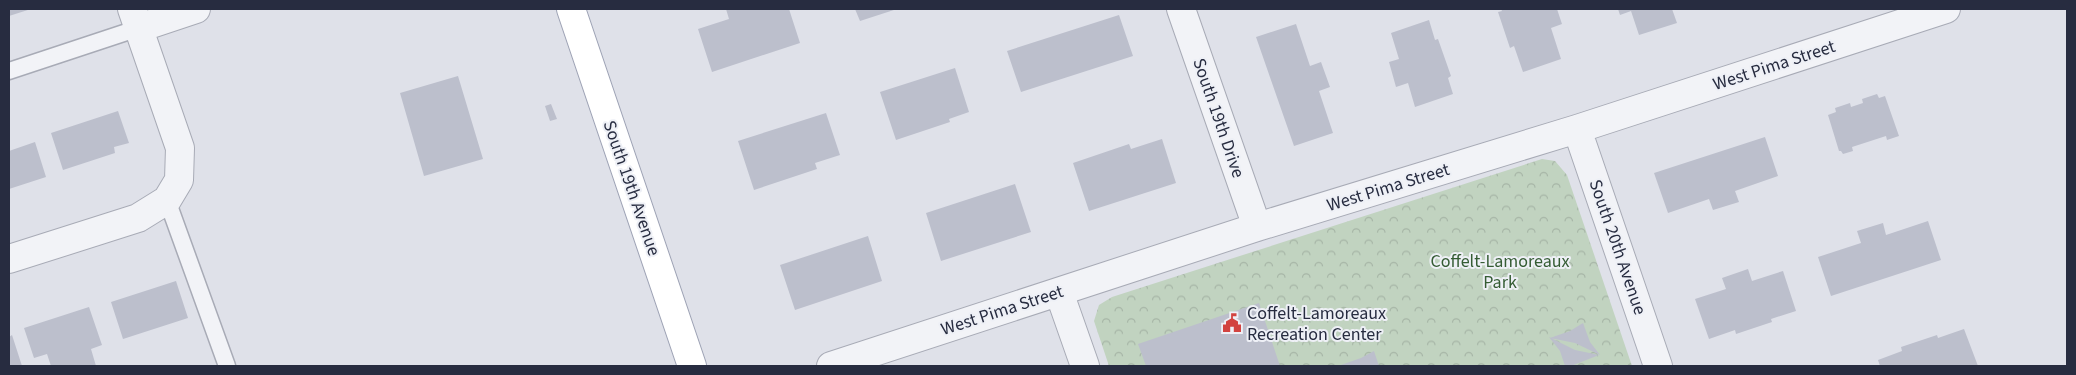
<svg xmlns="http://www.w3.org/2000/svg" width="2076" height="375" font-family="'Source Sans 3',sans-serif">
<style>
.park{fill:url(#park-crowns)}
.building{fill:#bcbfcc}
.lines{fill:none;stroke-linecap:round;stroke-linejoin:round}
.service-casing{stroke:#a8abb6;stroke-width:19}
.minor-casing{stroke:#a8abb6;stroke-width:30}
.primary-casing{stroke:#9ea3b5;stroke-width:30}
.service{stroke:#f2f3f7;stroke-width:16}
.minor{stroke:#f2f3f7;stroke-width:28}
.primary{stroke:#fff;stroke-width:28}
.labels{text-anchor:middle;stroke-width:4;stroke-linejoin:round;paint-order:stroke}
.street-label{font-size:18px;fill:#272c40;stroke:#eef0f6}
.park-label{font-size:18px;fill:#355c34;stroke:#eef0f6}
.poi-label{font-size:18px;fill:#272c40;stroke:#eef0f6;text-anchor:start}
</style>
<defs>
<pattern id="park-crowns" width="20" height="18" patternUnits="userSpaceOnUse" patternTransform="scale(1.25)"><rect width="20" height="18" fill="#c1d3c0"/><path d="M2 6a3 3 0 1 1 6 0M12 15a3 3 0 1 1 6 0" fill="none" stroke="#a6b5a6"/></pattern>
</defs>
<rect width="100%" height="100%" fill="#dfe1e9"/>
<!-- park -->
<path class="park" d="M1542,159L1555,161L1567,175L1632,366H1109L1094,321L1099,305L1112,297Z"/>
<!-- building -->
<path class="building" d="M9,9H31L9,16Z
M726,9H758V10L789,9L800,43L712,72L698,29L729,19Z
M855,9H897L860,21Z
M1501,9H1557L1562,24L1551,28L1561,59L1523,72L1514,46L1510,48L1498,12L1502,11Z
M1618,9H1672L1677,23L1639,35L1631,11L1620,15Z
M1119,15L1133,56L1021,92L1007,51Z
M1429,20L1435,40L1438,39L1451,76L1448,78L1453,94L1415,107L1408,83L1396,87L1389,62L1399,59L1391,33Z
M1296,24L1310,66L1321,62L1330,87L1319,91L1333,133L1294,146L1256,37Z
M955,68L969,112L949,119L950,122L896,140L880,92Z
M458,76L483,159L424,176L400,93Z
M1877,94L1879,98L1885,96L1899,136L1887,140L1886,136L1852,147L1853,151L1843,154L1841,151H1839L1828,115L1836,112L1835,108L1850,103L1851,107L1863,103L1862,99Z
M551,104L557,119L550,121L545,106Z
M118,111L129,143L114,147L115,153L63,170L51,133Z
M826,113L840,155L815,163L817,169L754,190L738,141Z
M1765,137L1778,176L1735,191L1739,202L1713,210L1709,199L1668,213L1654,173Z
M1162,139L1176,183L1089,211L1073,163L1129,144L1131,149Z
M35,142L46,177L9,189V151Z
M1015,184L1031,232L941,261L926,213Z
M1928,221L1941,260L1831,296L1818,257L1861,243L1857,231L1883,223L1886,235Z
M868,236L882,281L795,310L780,265Z
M1748,269L1752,281L1783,271L1796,311L1771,319L1772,322L1736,334L1735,330L1709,339L1695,299L1726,289L1722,278Z
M176,281L188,318L123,339L111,302Z
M1259,303L1280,366H1146L1138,344Z
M89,307L102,345L91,349L96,366H51L47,354L34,358L24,328Z
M1583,323L1590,342L1600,355L1575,343L1550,338L1570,331Z
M1964,329L1978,366H1880L1878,360L1902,351L1901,347L1937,335L1938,338Z
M12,335L22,366H9V337Z
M1549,337L1575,350L1599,355L1571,366H1565L1560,351Z
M1374,351L1379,366L1341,365L1361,358Z"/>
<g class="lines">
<!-- service casing -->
<g class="service-casing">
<path id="service" d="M9,71L139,28
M167,200L227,366"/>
</g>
<!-- minor casing -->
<g class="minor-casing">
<path id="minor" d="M1181,9L1257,227
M139,28L196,9
M1577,129L1658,366
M9,259L138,218L167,200L179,180L180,148L132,9
M1059,292L1085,366
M831,366L1257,227L1577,129L1946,9"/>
</g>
<!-- primary casing -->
<g class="primary-casing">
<path id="primary" d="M571,9L692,366"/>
</g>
<!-- service -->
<use href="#service" class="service"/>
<!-- minor -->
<use href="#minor" class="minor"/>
<!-- primary -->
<use href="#primary" class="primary"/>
</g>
<!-- icons -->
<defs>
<g id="civic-bare" transform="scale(1.5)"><path d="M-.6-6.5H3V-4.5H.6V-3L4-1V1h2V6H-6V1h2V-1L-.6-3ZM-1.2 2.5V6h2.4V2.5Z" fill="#d24340" stroke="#eef0f6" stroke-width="2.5" paint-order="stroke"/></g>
</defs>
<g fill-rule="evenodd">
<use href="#civic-bare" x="1232" y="323"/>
</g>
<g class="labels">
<!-- street labels -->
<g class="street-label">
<text transform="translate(1774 65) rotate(-18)" y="6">West Pima Street</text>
<text transform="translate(1219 118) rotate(71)" y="6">South 19th Drive</text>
<text transform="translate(1388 187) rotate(-17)" y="6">West Pima Street</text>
<text transform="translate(632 188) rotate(71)" y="6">South 19th Avenue</text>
<text transform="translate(1618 247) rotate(71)" y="6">South 20th Avenue</text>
<text transform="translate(1002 310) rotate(-18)" y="6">West Pima Street</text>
</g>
<!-- park labels -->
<g class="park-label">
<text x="1500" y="267">Coffelt-Lamoreaux<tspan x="1500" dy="21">Park</tspan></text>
</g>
<!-- poi labels -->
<g class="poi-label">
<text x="1247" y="319">Coffelt-Lamoreaux<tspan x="1247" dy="21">Recreation Center</tspan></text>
</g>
</g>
<!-- border -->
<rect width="2076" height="375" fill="none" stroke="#272c40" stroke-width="20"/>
</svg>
